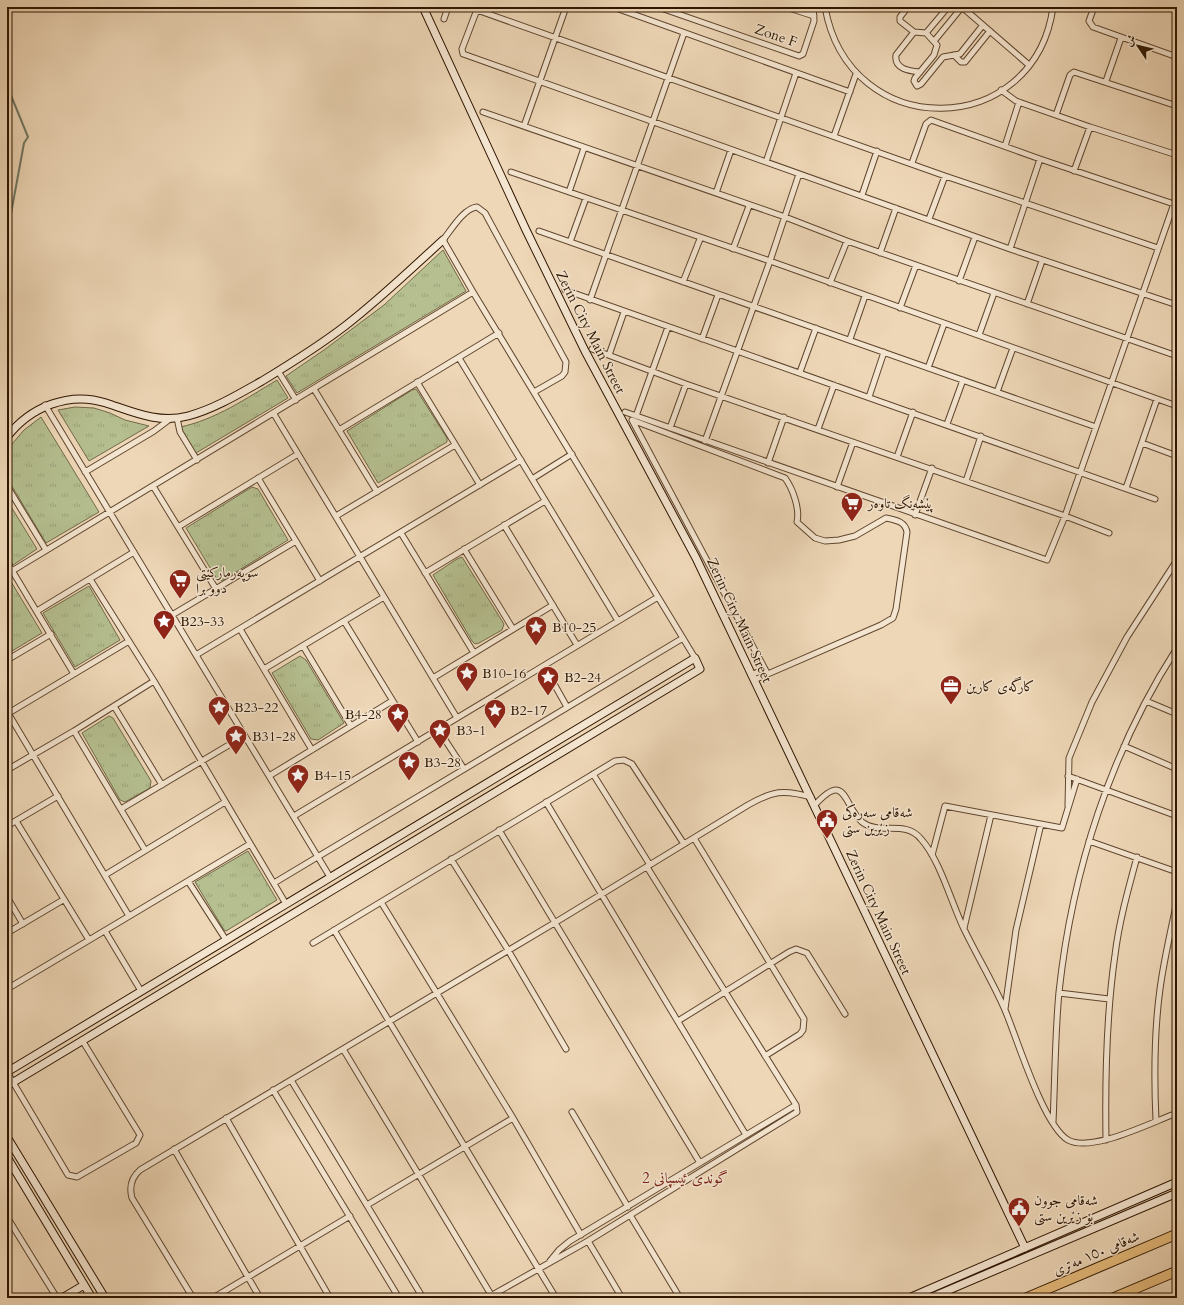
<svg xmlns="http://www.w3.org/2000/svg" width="1184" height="1305" font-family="Cardo,Amiri,serif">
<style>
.grass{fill:url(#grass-tufts);stroke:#726a48}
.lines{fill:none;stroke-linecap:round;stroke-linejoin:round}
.stream{stroke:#707865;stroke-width:2}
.street-casing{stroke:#5f462e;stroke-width:7}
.secondary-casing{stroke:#2f1600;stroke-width:9}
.highway-casing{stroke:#2f1600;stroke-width:11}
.street{stroke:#f4e5d0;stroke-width:5}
.secondary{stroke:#f4e5d0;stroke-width:7}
.highway{stroke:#e7bc7c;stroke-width:9}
.labels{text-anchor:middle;stroke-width:3;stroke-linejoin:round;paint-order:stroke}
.street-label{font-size:14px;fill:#2f1600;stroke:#f4e5d0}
.poi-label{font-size:14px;fill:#2f1600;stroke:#f4e5d0;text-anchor:start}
.neighbourhood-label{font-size:15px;fill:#7a1f14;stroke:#f4e5d0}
</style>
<defs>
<pattern id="grass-tufts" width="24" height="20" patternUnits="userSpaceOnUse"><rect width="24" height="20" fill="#b5bf90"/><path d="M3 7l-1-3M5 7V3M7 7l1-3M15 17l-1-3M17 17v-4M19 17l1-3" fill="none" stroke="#9ca37a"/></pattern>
</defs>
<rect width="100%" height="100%" fill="#eed7b7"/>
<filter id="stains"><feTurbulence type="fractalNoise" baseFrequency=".005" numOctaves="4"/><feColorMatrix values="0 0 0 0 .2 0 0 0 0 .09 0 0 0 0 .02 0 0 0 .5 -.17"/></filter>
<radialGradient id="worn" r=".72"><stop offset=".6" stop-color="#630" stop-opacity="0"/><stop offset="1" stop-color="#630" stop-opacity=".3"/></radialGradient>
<!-- grass -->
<path class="grass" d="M443,250L466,291L297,393L286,376L324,350L384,305Z
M277,380L288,398L196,453L180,427C215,420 247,398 277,380Z
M416,389L447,438V442L378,483L347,431L412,390Z
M75,407L94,408L110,413L125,420L149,426L89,461L58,410Z
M41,417L99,512L46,543L7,478V453L12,444L24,430Z
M252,487L258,489L288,540L223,580L218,581L186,528Z
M7,500L37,549L13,565L7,555Z
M462,557L504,624L502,630L479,643L475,644L472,641L433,575L457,559Z
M7,575L42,633L7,654Z
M89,586L120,640L75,667L43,613Z
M300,656L306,660L344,723L318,740L311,739L272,673Z
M109,716L113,718L151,781L150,788L125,802L120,800L82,733Z
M248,851L277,900L226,931L224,930L195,882Z"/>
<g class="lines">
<!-- stream -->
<path class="stream" d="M7,226L10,219L24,143L28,137L10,93"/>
<!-- street casing -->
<g class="street-casing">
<path id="street" d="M478,7L462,49L463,54L466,55L1010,249L1177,305
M613,7L850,92
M658,7L799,56L803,54L814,21L813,7
M786,7L814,16
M825,7C849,144 1035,140 1053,7
M908,7L900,17V21L914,32L926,33L937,45L934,55L915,78L914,81L917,86L921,84L943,57L960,54L983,25
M962,7L1029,65
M1094,7L1089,21L1093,27L1177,57
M477,10L945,176L1158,248
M444,19L448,7
M914,32L896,55C894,69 909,71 920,72
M926,33L948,7
M935,40L962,7
M954,55L961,62H965L990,31
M1106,81L1121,38
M1001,90L1016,101L1090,127L1177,155
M483,112L785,217L847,241L1177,356
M1056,115L1070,75L1074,72L1177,106
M524,126L566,7
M834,136L856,74
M1005,146L1019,102
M766,162L796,73
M912,163L926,124L931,120L1040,159L1174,204
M1074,171L1090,127
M511,172L770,261L1177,406
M569,192L584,148
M716,193L731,150
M862,195L877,151
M929,219L945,176
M539,231C725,296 910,362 1096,427
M570,242L586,198
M733,249L749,206
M1010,249L1040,159
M880,253L896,208
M959,281L975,237
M683,282L700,239
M830,283L847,241
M565,290L1155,499
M590,300L684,33
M1027,304L1042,261
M900,308L916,265
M979,335L994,293
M702,339L718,295
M850,339L865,296
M592,349L686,384L1065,516L1109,533
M609,355L624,312
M459,358L618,621
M928,368L944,324
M278,371L296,400
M800,372L816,328
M417,382L480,485
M314,389L377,492
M534,392L562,376L565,372L566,362L485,213L477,207C464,208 451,230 443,240L473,292L695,658
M997,392L1013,348
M869,397L884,352
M45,405L330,877
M625,412L1047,560L1065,516L1177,195
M274,414L457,718
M636,416L668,327
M177,418L180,432L197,460
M947,424L963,380
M670,428L686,384
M818,429L834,385
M339,430L499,333
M705,441L770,261L799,174
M1142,443L1177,456
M897,457L913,412
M768,463L784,417
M85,472L154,431L170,419
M258,478L320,581
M532,479L572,454
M966,481L981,436
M7,486L46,550
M153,486L216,589
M837,487L853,442
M1126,488L1157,399
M915,515L932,468
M336,516L455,445
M504,525L577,645
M178,527L298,454
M401,533L474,653
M464,549L513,629
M7,562L74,674
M12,571L473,292
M425,573L545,501
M90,579L154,681L286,904
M37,611L134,552
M172,615L296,541
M344,621L418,742
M240,629L312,750
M303,646L351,726
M196,655L521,460
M7,660L51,634
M544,666L567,707
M264,669L384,597
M751,675L765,669
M433,678L553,605
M754,680L881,625L893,618L896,609L907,532C905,521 895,520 886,518L855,536L839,540L825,541L815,538L797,522C800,509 793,489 785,478L632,420L767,673
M1146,701L1177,714
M114,706L162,785
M8,713L129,916
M7,714L129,641
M438,729L464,769
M74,731L145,850
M1124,746L1177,769
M7,770L74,731L154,681
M593,774L650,865
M269,776L392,701
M1068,776L1177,816
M546,802L746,1135
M814,806C847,769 843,806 862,822C880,836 905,819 921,839C940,860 951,902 964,929C977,956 993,982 1005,1010C1017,1038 1043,1125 1068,1140C1092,1153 1152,1122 1177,1113
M1068,806L1069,758L1092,702L1127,637L1177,560
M121,809L244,736
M294,816L658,597
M16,821L89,940
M7,826L58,796
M499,830L700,1163
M694,838L804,1019L803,1030L800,1034L765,1056
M1089,841L1177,872
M932,855L945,806L1062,828L1077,779
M451,859L508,950L566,1049
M105,875L225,802
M188,881L226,940
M274,883L683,638
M7,897L23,924
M381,902L513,1118L581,1235
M964,928L991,815
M334,930L556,1298
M105,931L141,991
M7,933L63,900
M313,943L615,761L624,760L632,764L684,844
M7,989L250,844
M1059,993L1109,999
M1005,1009L1016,930L1041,824
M678,1021L789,952L796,949L807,953L845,1014
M343,1049L493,1298
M7,1072L68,1175L77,1177L136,1143L140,1135L82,1040
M291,1080L423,1298
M273,1090L399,1298
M572,1112L628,1207
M226,1118L330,1298
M1156,1121C1154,1077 1154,1033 1160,989C1164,959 1171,930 1177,901
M1053,1122C1055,1079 1055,1035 1059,992C1072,871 1111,750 1177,648
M1106,1140C1105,1078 1106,1017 1115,955C1119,922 1128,890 1137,857
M174,1149L260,1298
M367,1205L513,1118
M630,1215L680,1298
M7,1217L57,1298
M588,1241L622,1298
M550,1261L559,1250L570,1241L796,1105
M193,1298L132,1198C129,1187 131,1178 140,1170L556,922L748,805C773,791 783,789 811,797
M213,1298L350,1216
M487,1298L588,1241L797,1112L796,1105L647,867"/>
</g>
<!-- secondary casing -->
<g class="secondary-casing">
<path id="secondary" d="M423,7L526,230L585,351L696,558L1025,1248
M7,437C30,407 69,391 106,403C133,412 159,424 188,416C214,409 239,394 262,381C290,364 319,346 345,326C380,299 411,269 443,240
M7,1072L695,658L700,669L7,1086
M7,1137L105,1298
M7,1157L92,1298
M62,1298L84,1285
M909,1298L1177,1182
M930,1298L1177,1193"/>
</g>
<!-- highway casing -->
<g class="highway-casing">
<path id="highway" d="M1026,1298L1177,1234
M1113,1298L1177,1271"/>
</g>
<!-- street -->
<use href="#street" class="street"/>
<!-- secondary -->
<use href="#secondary" class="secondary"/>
<!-- highway -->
<use href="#highway" class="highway"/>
</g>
<!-- icons -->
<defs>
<g id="supermarket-pin" transform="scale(1.15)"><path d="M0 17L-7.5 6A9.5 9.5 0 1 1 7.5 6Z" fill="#8f2418" stroke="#f4e5d0"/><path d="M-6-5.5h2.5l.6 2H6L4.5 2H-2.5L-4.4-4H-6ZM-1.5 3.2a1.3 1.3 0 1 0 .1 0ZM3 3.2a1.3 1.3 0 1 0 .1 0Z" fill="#fff"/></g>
<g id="sight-pin" transform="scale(1.15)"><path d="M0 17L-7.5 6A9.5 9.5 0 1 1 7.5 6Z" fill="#8f2418" stroke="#f4e5d0"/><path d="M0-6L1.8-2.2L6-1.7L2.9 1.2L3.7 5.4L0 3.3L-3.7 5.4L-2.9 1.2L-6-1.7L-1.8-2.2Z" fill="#fff"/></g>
<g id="office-pin" transform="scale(1.15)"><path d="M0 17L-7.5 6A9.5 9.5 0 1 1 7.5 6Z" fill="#8f2418" stroke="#f4e5d0"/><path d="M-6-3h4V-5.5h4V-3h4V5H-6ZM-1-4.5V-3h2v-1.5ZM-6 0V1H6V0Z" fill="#fff"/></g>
<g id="civic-pin" transform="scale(1.15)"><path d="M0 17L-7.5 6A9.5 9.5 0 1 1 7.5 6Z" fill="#8f2418" stroke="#f4e5d0"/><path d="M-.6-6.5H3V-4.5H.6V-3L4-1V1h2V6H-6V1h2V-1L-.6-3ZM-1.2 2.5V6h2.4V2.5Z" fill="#fff"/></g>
</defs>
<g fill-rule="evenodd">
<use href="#supermarket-pin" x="852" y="503"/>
<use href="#supermarket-pin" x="180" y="580"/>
<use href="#sight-pin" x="164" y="621"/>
<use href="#sight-pin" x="536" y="627"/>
<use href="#sight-pin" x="467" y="673"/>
<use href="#sight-pin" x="548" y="677"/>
<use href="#office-pin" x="951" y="686"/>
<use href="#sight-pin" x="219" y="707"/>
<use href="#sight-pin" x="495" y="710"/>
<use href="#sight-pin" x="398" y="714"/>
<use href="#sight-pin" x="440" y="730"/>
<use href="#sight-pin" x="236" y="736"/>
<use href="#sight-pin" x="409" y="762"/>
<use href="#sight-pin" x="298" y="775"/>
<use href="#civic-pin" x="827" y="820"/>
<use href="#civic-pin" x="1019" y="1208"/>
</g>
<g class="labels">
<!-- street labels -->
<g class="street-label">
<text transform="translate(776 35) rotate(19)" y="5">Zone F</text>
<text transform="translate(591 332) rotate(63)" y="5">Zerin City Main Street</text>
<text transform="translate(740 620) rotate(65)" y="5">Zerin City Main Street</text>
<text transform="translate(879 912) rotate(65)" y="5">Zerin City Main Street</text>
<text transform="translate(1096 1253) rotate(-23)" y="5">شەقامی ١٥٠ مەتری</text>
</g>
<!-- poi labels -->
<g class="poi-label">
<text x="868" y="508">پێشەنگ تاوەر</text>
<text x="196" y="577">سوپەرمارکێتی<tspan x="196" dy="16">دوو برا</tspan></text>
<text x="180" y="626">B23-33</text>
<text x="552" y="632">B10-25</text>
<text x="482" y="678">B10-16</text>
<text x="564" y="682">B2-24</text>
<text x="966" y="691">کارگەی کارین</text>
<text x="234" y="712">B23-22</text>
<text x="510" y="715">B2-17</text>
<text x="382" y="719" text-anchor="end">B4-28</text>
<text x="456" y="735">B3-1</text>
<text x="252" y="741">B31-28</text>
<text x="424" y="767">B3-28</text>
<text x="314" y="780">B4-15</text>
<text x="842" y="817">شەقامی سەرەکی<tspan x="842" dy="16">زێرین ستی</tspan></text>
<text x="1034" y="1205">شەقامی جوون<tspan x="1034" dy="16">بۆ زێرین ستی</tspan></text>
</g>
<!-- neighbourhood labels -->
<g class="neighbourhood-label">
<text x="685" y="1183">گوندی ئیسپانی 2</text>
</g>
</g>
<!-- margin -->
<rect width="1184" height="1305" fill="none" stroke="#eed7b7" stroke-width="24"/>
<rect x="8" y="8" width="1168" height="1289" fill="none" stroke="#2f1600" stroke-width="2"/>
<rect x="12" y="12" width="1160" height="1281" fill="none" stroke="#2f1600"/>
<!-- north arrow -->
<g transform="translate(1138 46) rotate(305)" stroke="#f4e5d0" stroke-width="3" paint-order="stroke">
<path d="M0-3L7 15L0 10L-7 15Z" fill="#2f1600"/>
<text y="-6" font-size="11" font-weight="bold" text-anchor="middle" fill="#2f1600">ش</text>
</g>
<rect width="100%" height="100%" filter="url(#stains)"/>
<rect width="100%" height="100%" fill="url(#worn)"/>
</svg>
